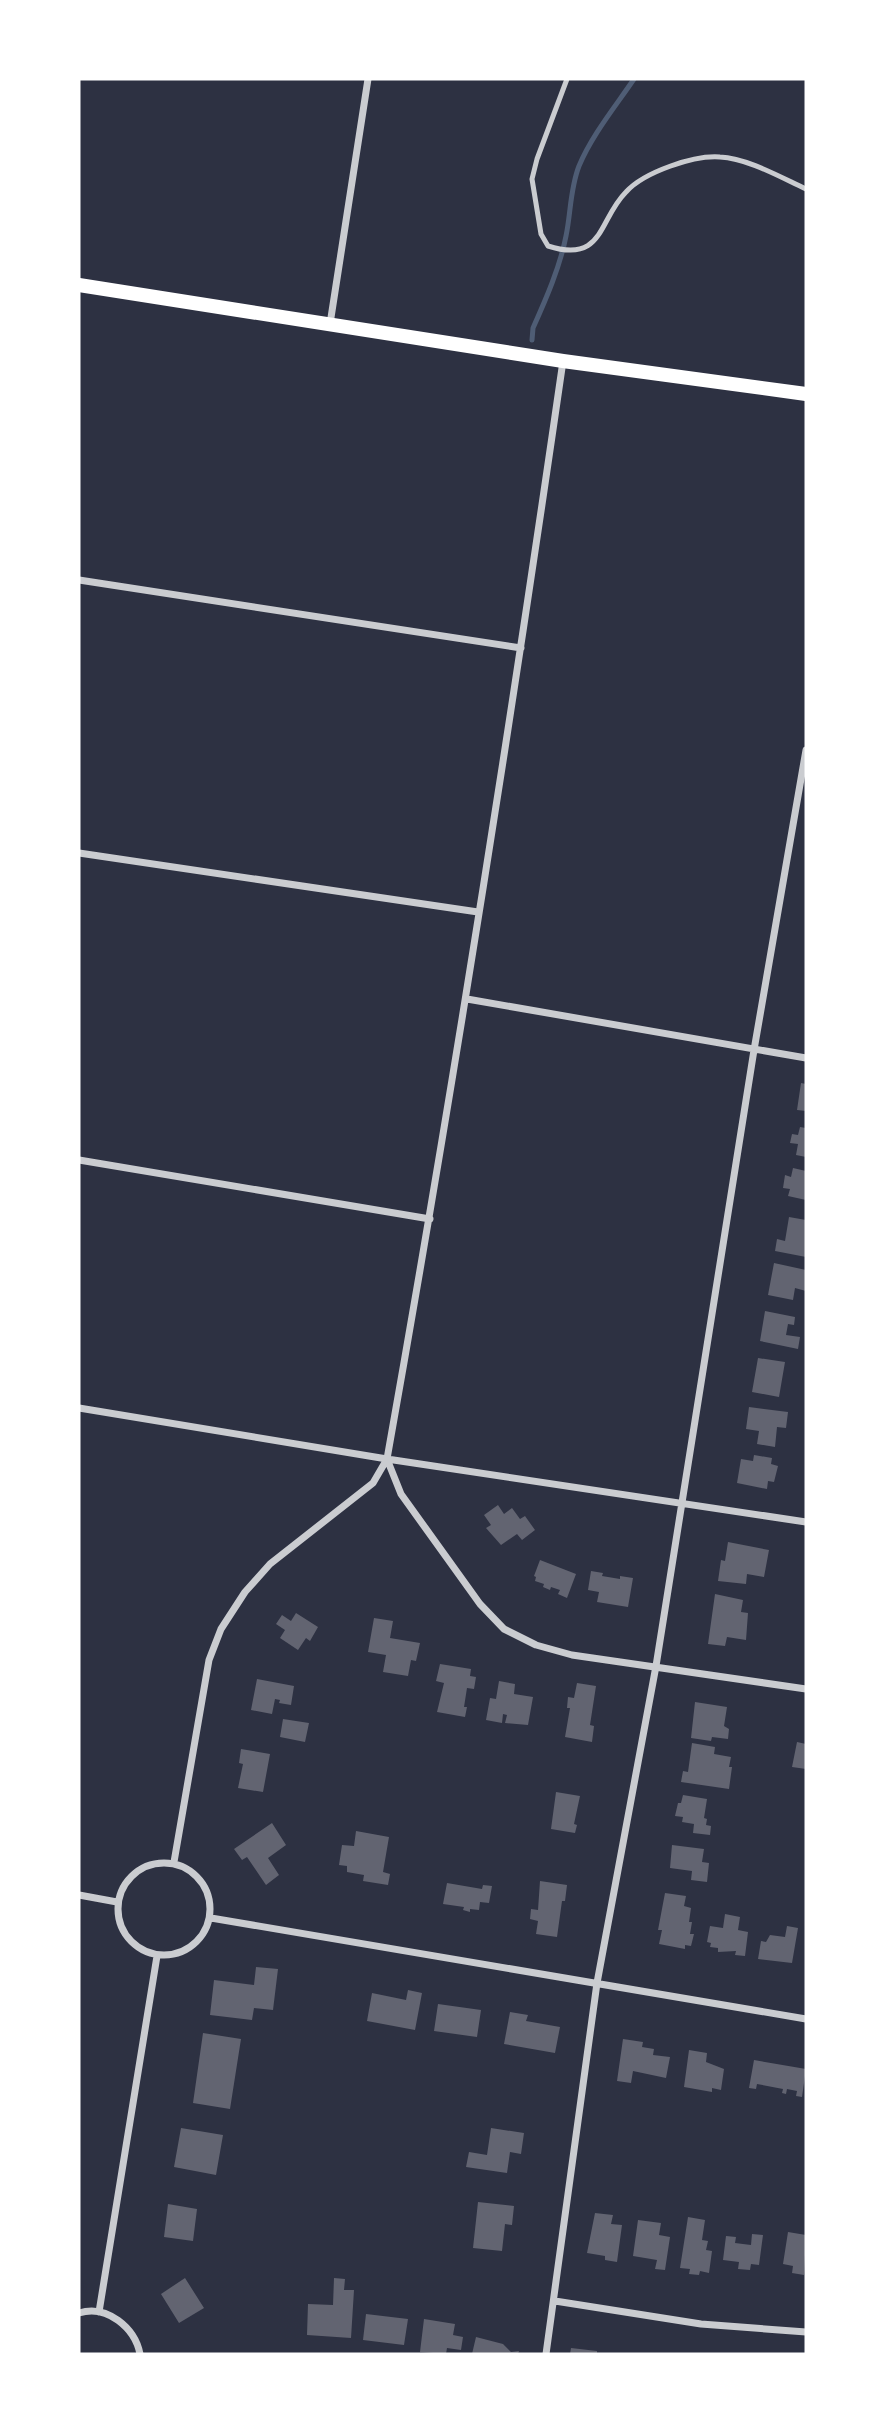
<svg xmlns="http://www.w3.org/2000/svg" width="885" height="2433" font-family="Overpass,sans-serif">
<style>
.lines{fill:none;stroke-linecap:round;stroke-linejoin:round}
.stream{stroke:#4f5d75;stroke-width:5}
.building{fill:#626471}
.service{stroke:#caccd0;stroke-width:5}
.minor{stroke:#caccd0;stroke-width:7}
.secondary{stroke:#fff;stroke-width:14}
</style>
<rect width="100%" height="100%" fill="#2d3142"/>
<g class="lines">
<!-- stream -->
<path class="stream" d="M532,340L533,328C546,299 560,267 566,236C571,212 570,189 579,166C592,135 615,107 634,79"/>
</g>
<!-- building -->
<path class="building" d="M801,1083L806,1084V1111L797,1110Z
M800,1127L806,1128V1157L796,1155L798,1144L790,1143L792,1134L798,1135Z
M793,1168L806,1171V1200L788,1196L790,1189L783,1188L785,1175L791,1177Z
M789,1217L806,1220V1257L775,1251L777,1239L785,1241Z
M774,1263L806,1270V1291L795,1288L793,1300L768,1295Z
M765,1311L795,1317L794,1325L788,1324L786,1335L800,1337L798,1349L760,1341Z
M758,1358L785,1362L779,1397L752,1392Z
M749,1407L788,1412L786,1428L777,1427L775,1447L757,1444L759,1431L746,1429Z
M754,1455L772,1458L771,1464L778,1466L774,1482L768,1481L767,1489L737,1483L741,1459L753,1461Z
M498,1505L504,1514L512,1508L520,1519L525,1516L535,1530L522,1540L517,1534L501,1545L486,1528L491,1525L484,1515Z
M728,1542L769,1550L764,1577L747,1574L746,1584L718,1581L721,1560L725,1561Z
M540,1560L576,1574L567,1598L558,1594L560,1590L551,1587L550,1590L543,1587L544,1584L535,1581L536,1577L534,1576Z
M591,1571L603,1573L602,1576L620,1579V1576L633,1578L628,1607L597,1602L599,1592L588,1590Z
M715,1594L743,1600L741,1612L748,1613L746,1640L727,1637L725,1646L708,1644Z
M296,1613L318,1627L310,1641L306,1638L298,1650L280,1638L285,1630L276,1624L282,1615L291,1621Z
M374,1618L393,1621L390,1638L420,1643L416,1661L411,1660L408,1676L383,1672L386,1655L368,1652Z
M440,1664L471,1669L470,1676L476,1677L474,1689L467,1688L464,1707H467L465,1717L437,1712L444,1683L436,1681Z
M257,1679L294,1686L291,1705L279,1703L280,1700L275,1699L272,1714L251,1710Z
M499,1681L515,1684L514,1694L533,1697L528,1725L505,1723L507,1715L503,1714L502,1723L486,1720L490,1698L496,1699Z
M577,1683L596,1686L590,1725L594,1726L592,1742L565,1737L570,1708H567L568,1697L574,1698Z
M695,1702L727,1707L724,1726L729,1729L728,1739L712,1737L711,1741L691,1738Z
M283,1719L309,1723L305,1742L280,1737Z
M797,1742L806,1744V1769L792,1767Z
M692,1743L715,1747L714,1754L731,1757L729,1767H732L729,1789L681,1782L683,1771L688,1772Z
M241,1749L270,1754L263,1792L238,1788L243,1764L239,1763Z
M556,1792L580,1796L574,1824L577,1825L575,1833L551,1829Z
M683,1795L707,1799L704,1818L707,1819L706,1825L711,1826L710,1835L693,1833L694,1824L682,1822L683,1817L675,1816L678,1803H681Z
M272,1823L286,1845L268,1858L279,1875L266,1885L247,1857L242,1860L234,1849Z
M356,1831L389,1837L383,1872L390,1874L388,1885L363,1881L364,1875L347,1872V1866L339,1865L342,1845L354,1846Z
M672,1845L704,1849L702,1862L709,1863L707,1882L691,1880L692,1871L670,1868Z
M540,1881L567,1885L565,1901H562L557,1937L536,1934L538,1921L530,1919L531,1909L538,1910Z
M447,1883L482,1889L483,1885L492,1886L489,1903L480,1902L479,1910L470,1909V1912L463,1910L464,1907L443,1904Z
M665,1893L686,1896L684,1906L691,1908L689,1922H692L690,1934H694L691,1946L685,1945V1949L659,1944L662,1930H658Z
M725,1914L740,1917L738,1930L748,1932L745,1956L735,1955L736,1951L718,1952V1948L710,1947L711,1943L707,1942L710,1926L723,1928Z
M787,1926L798,1928L792,1963L758,1959L761,1941L766,1942L770,1935L785,1937Z
M256,1967L278,1969L273,2010L254,2008L252,2020L210,2015L214,1980L254,1985Z
M408,1990L422,1993L415,2030L367,2021L372,1993L406,2000Z
M438,2004L481,2010L477,2037L434,2031Z
M510,2012L528,2015L526,2021L560,2027L555,2053L504,2044Z
M203,2033L241,2039L230,2109L193,2103Z
M623,2039L643,2042L642,2047L654,2049L653,2055L670,2057L666,2078L633,2071L631,2083L617,2081Z
M689,2050L707,2053L706,2062L724,2069L721,2090L712,2088V2092L684,2087Z
M754,2060L806,2069L802,2097L796,2096L797,2091L787,2089L786,2094L782,2093L783,2089L757,2084L756,2089L749,2088Z
M181,2128L223,2135L216,2175L174,2167Z
M491,2128L524,2133L521,2154L510,2152L507,2173L466,2167L469,2152L487,2155Z
M478,2202L514,2206L512,2225L505,2224L502,2251L473,2248Z
M168,2204L197,2209L193,2241L164,2237Z
M595,2213L613,2215L611,2224L622,2225L617,2262L605,2260V2256L587,2253Z
M688,2217L705,2220L702,2240L708,2241L706,2250L712,2251L709,2273L700,2271L699,2275L689,2274L690,2269L680,2268Z
M638,2220L661,2223L659,2235L670,2237L665,2270L655,2269L657,2260L633,2256Z
M788,2232L806,2235L804,2275L792,2273L793,2266L783,2264Z
M752,2234L763,2235L759,2265L751,2264L750,2270L738,2269L739,2262L723,2260L726,2236L736,2237L735,2243L751,2245Z
M185,2278L204,2308L179,2323L161,2294Z
M334,2278L345,2279L344,2290H354L351,2338L307,2335L308,2304L333,2305Z
M366,2314L408,2319L404,2345L363,2340Z
M424,2319L455,2324L453,2335L463,2337L461,2350L447,2348L446,2354L420,2352Z
M476,2337L503,2344L511,2352L519,2351L518,2354H472Z
M571,2348L597,2351V2354H570Z"/>
<g class="lines">
<!-- service -->
<path class="service" d="M567,79L537,159L532,179L541,234L548,246C604,264 598,220 626,192C644,172 694,155 720,157C747,158 782,178 806,189"/>
<!-- minor -->
<path class="minor" d="M330,324L368,79
M79,580L521,648
M79,853L478,912
M467,999L806,1058
M79,1160L430,1219
M79,1408L387,1459L806,1522
M387,1459L401,1494L480,1604L504,1629L536,1645L572,1655L806,1689
M174,1862L209,1660L221,1629L245,1592L270,1564L373,1483L387,1459C452,1094 510,728 563,361
M118 1909a46 46 0 1 1 92 0a46 46 0 1 1-92 0Z
M79,1895L117,1902
M211,1918L806,2019
M555,2301L701,2324L806,2332
M99,2312L157,1956
M79,2313C107,2304 135,2328 140,2354
M546,2354L597,1983L656,1666L754,1050L806,750"/>
<!-- secondary -->
<path class="secondary" d="M79,285L563,361L806,394"/>
</g>
<!-- border -->
<rect width="885" height="2433" fill="none" stroke="#ffffff" stroke-width="161"/>
</svg>
